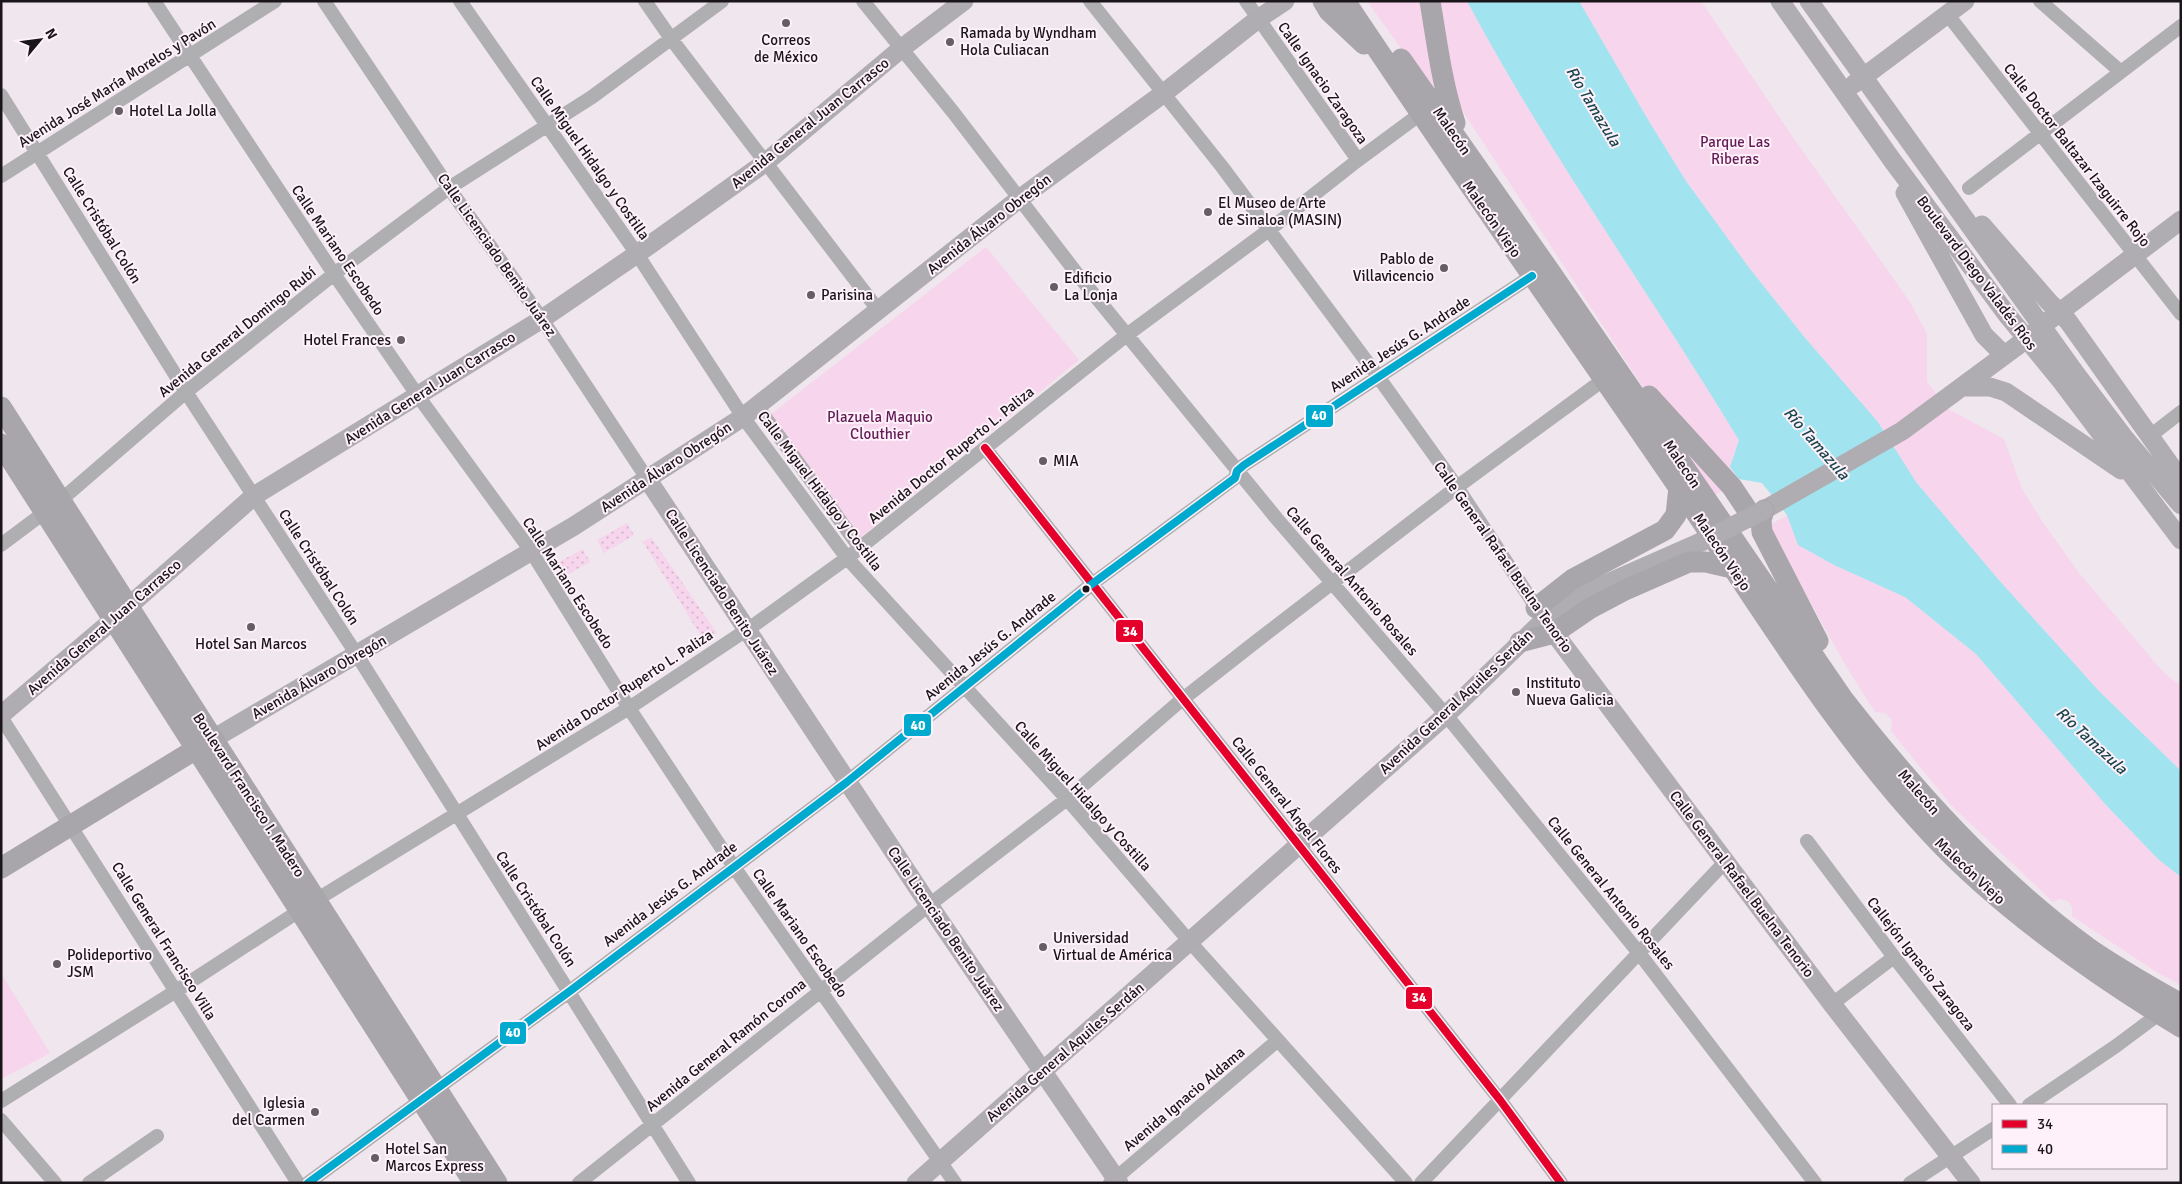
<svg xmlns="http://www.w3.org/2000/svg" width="2182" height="1184" font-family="Signika,sans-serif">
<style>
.green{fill:#f6d5ed}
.garden{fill:url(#garden-dots)}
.water{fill:#a1e3ef}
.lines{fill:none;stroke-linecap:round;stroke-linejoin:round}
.street{stroke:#afaeb1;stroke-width:14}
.secondary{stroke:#afadb1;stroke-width:19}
.primary{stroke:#a8a6aa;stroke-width:21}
.secondary-bridge{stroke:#afadb1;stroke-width:19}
.bus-1-casing{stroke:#fef1fa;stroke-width:11}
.bus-2-casing{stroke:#fef1fa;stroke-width:11}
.bus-1{stroke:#e4002b;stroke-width:8}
.bus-2{stroke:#00a9ce;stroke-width:8}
.poi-dot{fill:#655e63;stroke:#fef1fa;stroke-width:2}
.bus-dot{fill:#1a1519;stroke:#fef1fa;stroke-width:2}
.labels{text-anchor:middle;stroke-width:4;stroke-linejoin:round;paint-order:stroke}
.poi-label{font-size:15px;fill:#1a1519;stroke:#fef1fa;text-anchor:start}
.street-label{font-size:15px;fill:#1a1519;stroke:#fef1fa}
.park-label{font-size:15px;fill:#631b55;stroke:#fef1fa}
.water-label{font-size:16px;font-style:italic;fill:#18464c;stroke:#fef1fa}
.line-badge{stroke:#fef1fa;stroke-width:2}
.badge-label{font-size:14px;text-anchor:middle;font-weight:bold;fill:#fff}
</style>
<defs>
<pattern id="garden-dots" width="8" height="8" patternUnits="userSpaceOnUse" patternTransform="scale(1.25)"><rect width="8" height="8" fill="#f6d5ed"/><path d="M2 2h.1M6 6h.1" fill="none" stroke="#d2b6cb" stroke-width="1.8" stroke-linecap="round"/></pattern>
</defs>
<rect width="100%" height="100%" fill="#f0e6ed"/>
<!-- green -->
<path class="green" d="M1367,1H1467C1548,153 1650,293 1739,440L1730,467L1739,479L1714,496L1462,110L1436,97Z
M1579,1H1701L1792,136L1910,302L1927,334V382L1948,409L2004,439L2022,489L2042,521L2079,573L2164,673L2181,686V771L2099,691L1998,579L1916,482L1878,422L1806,339L1750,269L1686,181L1650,123Z
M986,247L1079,360L861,537L770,415Z
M1788,515L1798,545L1834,565L1905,597L1976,654L2106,805L2158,859L2181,877V985L2158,973L2072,916V908L2068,901L2059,899L2053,902L1951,805L1891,731L1892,720L1885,713L1875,712L1846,666L1804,591L1762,529Z
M1,973L50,1053L1,1079Z"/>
<!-- garden -->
<path class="garden" d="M627,523L634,535L604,553L597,540Z
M651,537L717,633L704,641L643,542Z
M583,549L590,562L563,577L555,564Z"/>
<!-- water -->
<path class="water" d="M1467,1H1579L1650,123L1686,181L1750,269L1806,339L1878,422L1916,482L1998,579L2099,691L2181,771V877L2158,859L2106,805L1976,654L1905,597L1834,565L1798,545L1787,515L1762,483L1739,479L1730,467L1739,440C1650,293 1548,153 1467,1Z"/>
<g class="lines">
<!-- street -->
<path class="street" d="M154,1L334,274L418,396L531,551L629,708L734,867L955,1183
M324,1L449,188L542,319L648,480
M460,1L637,254L743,417L847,558L1067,799L1190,942L1406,1183
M645,1L672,40L879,311
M863,1L953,112L1078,275L1277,519L1446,715L1639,953L1815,1183
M1090,1L1223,168L1379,378L1457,487L1540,613
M1246,1L1358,160
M2040,1L2121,72
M1948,15L2181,314
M1,95L186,392L357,655L689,1183
M1,176L275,1
M1969,188L2181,26
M757,406L860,548
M2150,436L2181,412
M985,448L1500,1100L1561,1183
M1,545L61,500L186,392L334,274L449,188L592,97L722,1
M1,717L298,1183
M1807,841L1894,957L2010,1105
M1832,1004L1894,957
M1,1101L176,991L316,900L629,708L757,623L847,558L1128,334L1269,230L1358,160L1427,109
M2029,1105L2116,1046L2159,1014
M1,1120L55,1183
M89,1183L157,1136
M308,1183L570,991L847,782L1092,584L1235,478L1237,471L1244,465L1532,276
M579,1183L929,905L1067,799L1179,702L1258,640L1457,487L1603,380
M1110,1183L1278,1040
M1421,1183L1725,862
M1910,1183L1993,1129"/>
<!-- secondary -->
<path class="secondary" d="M1780,1L1892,160L2008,316L2062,382L2181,540
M1809,1L2076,374L2123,436L2181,505
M1854,84L1965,1
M1905,193L1984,335L2004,355
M1982,225L2049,302L2068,321L2181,480
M2052,318L2181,220
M1964,387H1990L2006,392L2121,470
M648,480L929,905L1119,1183
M1764,510L1902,431L2017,346
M1546,622L1832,1004L1971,1183
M1,715L113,620L254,496L542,319L637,254L766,162L902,48L964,1
M213,739L574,526L743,417L1019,199L1164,93L1258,19L1285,1
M916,1183L1446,715L1544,620L1592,590L1701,542"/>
<!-- primary -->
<path class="primary" d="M1323,1L1329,11L1364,44
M1345,1C1454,165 1568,326 1679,488C1760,605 1834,731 1932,835C1999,907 2096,976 2181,1027
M1430,1C1437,43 1442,84 1455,123
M1401,59L1551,273L1843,699C1916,792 1991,876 2087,947C2117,968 2149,986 2181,1004
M1649,396L1732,487L1752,517
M1,407L497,1183
M1,444L474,1183
M1764,510L1761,520L1762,532L1818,641
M1536,608L1573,579L1665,530L1676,515L1679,487
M1520,642L1554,633L1589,609L1623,591L1689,562H1706L1732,568
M1,868L206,743"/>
<!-- secondary-bridge -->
<path class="secondary-bridge" d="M2017,346L2052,318
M1701,542L1764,510"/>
<!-- bus-1 casing -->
<g class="bus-1-casing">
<path id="bus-1" d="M985,448L1500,1100L1561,1183"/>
</g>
<!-- bus-2 casing -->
<g class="bus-2-casing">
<path id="bus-2" d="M308,1183L570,991L847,782L1092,584L1235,478L1237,471L1244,465L1532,276"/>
</g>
<!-- bus-1 -->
<use href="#bus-1" class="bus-1"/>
<!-- bus-2 -->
<use href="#bus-2" class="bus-2"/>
</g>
<!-- markers -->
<g class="poi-dot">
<circle cx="786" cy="23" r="5"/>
<circle cx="950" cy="42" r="5"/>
<circle cx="119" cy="111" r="5"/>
<circle cx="1208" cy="212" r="5"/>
<circle cx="1444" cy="268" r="5"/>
<circle cx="1054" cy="287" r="5"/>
<circle cx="811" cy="295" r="5"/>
<circle cx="401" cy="340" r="5"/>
<circle cx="1043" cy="461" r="5"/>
<circle cx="251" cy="627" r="5"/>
<circle cx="1516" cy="692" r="5"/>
<circle cx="1043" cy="947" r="5"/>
<circle cx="57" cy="964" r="5"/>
<circle cx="315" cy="1112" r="5"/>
<circle cx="375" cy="1158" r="5"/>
</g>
<circle class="bus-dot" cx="1086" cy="589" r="4.5"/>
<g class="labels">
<!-- poi labels -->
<g class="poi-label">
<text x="960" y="38">Ramada by Wyndham<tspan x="960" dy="17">Hola Culiacan</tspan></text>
<text x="786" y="45" text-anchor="middle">Correos<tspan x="786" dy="17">de México</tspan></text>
<text x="129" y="116">Hotel La Jolla</text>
<text x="1218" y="208">El Museo de Arte<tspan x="1218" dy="17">de Sinaloa (MASIN)</tspan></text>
<text x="1434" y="264" text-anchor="end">Pablo de<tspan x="1434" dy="17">Villavicencio</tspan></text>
<text x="1064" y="283">Edificio<tspan x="1064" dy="17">La Lonja</tspan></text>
<text x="821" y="300">Parisina</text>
<text x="391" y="345" text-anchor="end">Hotel Frances</text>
<text x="1053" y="466">MIA</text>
<text x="251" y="649" text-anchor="middle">Hotel San Marcos</text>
<text x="1526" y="688">Instituto<tspan x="1526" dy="17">Nueva Galicia</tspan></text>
<text x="1053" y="943">Universidad<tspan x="1053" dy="17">Virtual de América</tspan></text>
<text x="67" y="960">Polideportivo<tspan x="67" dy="17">JSM</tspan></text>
<text x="305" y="1108" text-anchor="end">Iglesia<tspan x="305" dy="17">del Carmen</tspan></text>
<text x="385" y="1154">Hotel San<tspan x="385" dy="17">Marcos Express</tspan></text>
</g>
<!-- street labels -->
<g class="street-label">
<text transform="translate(117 83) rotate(-32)" y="5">Avenida José María Morelos y Pavón</text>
<text transform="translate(1323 83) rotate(55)" y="5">Calle Ignacio Zaragoza</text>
<text transform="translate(810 123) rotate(-39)" y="5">Avenida General Juan Carrasco</text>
<text transform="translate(1452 131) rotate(55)" y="5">Malecón</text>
<text transform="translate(2077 155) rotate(52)" y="5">Calle Doctor Baltazar Izaguirre Rojo</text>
<text transform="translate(590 158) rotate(55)" y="5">Calle Miguel Hidalgo y Costilla</text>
<text transform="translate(1492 219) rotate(55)" y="5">Malecón Viejo</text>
<text transform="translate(989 224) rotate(-38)" y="5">Avenida Álvaro Obregón</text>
<text transform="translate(102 225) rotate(58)" y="5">Calle Cristóbal Colón</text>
<text transform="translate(338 250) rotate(56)" y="5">Calle Mariano Escobedo</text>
<text transform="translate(497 255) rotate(55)" y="5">Calle Licenciado Benito Juárez</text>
<text transform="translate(1977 273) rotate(53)" y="5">Boulevard Diego Valadés Ríos</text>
<text transform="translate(237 332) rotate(-39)" y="5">Avenida General Domingo Rubí</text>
<text transform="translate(1400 344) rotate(-33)" y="5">Avenida Jesús G. Andrade</text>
<text transform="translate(430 388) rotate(-32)" y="5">Avenida General Juan Carrasco</text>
<text transform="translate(951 455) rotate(-39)" y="5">Avenida Doctor Ruperto L. Paliza</text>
<text transform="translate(1682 464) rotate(56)" y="5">Malecón</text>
<text transform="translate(666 467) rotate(-33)" y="5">Avenida Álvaro Obregón</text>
<text transform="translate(820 491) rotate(53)" y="5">Calle Miguel Hidalgo y Costilla</text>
<text transform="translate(1722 552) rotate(56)" y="5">Malecón Viejo</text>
<text transform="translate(1503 557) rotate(55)" y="5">Calle General Rafael Buelna Tenorio</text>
<text transform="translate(319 567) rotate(57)" y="5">Calle Cristóbal Colón</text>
<text transform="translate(1352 581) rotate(49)" y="5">Calle General Antonio Rosales</text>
<text transform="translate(568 583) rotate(57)" y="5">Calle Mariano Escobedo</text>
<text transform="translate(722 592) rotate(57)" y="5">Calle Licenciado Benito Juárez</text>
<text transform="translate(104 627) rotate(-41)" y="5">Avenida General Juan Carrasco</text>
<text transform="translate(990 646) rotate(-39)" y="5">Avenida Jesús G. Andrade</text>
<text transform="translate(319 677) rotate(-30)" y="5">Avenida Álvaro Obregón</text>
<text transform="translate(624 690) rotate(-33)" y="5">Avenida Doctor Ruperto L. Paliza</text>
<text transform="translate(1456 702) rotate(-43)" y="5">Avenida General Aquiles Serdán</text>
<text transform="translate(1919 792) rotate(49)" y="5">Malecón</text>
<text transform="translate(249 795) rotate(57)" y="5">Boulevard Francisco I. Madero</text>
<text transform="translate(1083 796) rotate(48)" y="5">Calle Miguel Hidalgo y Costilla</text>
<text transform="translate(1287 805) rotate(52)" y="5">Calle General Ángel Flores</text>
<text transform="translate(1970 871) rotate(43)" y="5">Malecón Viejo</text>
<text transform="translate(1742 884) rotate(53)" y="5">Calle General Rafael Buelna Tenorio</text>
<text transform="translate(1611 893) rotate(51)" y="5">Calle General Antonio Rosales</text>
<text transform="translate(670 894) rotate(-37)" y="5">Avenida Jesús G. Andrade</text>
<text transform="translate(536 909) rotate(57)" y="5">Calle Cristóbal Colón</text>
<text transform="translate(946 929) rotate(56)" y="5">Calle Licenciado Benito Juárez</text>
<text transform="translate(800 933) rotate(55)" y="5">Calle Mariano Escobedo</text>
<text transform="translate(164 941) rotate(58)" y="5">Calle General Francisco Villa</text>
<text transform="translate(1921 964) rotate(52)" y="5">Callejón Ignacio Zaragoza</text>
<text transform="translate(726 1045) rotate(-39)" y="5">Avenida General Ramón Corona</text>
<text transform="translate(1065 1052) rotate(-41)" y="5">Avenida General Aquiles Serdán</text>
<text transform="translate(1184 1099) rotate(-40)" y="5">Avenida Ignacio Aldama</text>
</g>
<!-- park labels -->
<g class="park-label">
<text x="1735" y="147">Parque Las<tspan x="1735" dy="17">Riberas</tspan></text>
<text x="880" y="422">Plazuela Maquio<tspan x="880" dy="17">Clouthier</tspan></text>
</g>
<!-- water labels -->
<g class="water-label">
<text transform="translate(1594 106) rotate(59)" y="6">Río Tamazula</text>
<text transform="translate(1817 443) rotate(49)" y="6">Río Tamazula</text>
<text transform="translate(2092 740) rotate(43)" y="6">Río Tamazula</text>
</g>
</g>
<g class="line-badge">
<rect x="1305" y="404" width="29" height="24" rx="5" fill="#00a9ce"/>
<rect x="1115" y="619" width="29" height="24" rx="5" fill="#e4002b"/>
<rect x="903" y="713" width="29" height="24" rx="5" fill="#00a9ce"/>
<rect x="1405" y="986" width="28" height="24" rx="5" fill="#e4002b"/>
<rect x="499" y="1021" width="28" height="24" rx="5" fill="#00a9ce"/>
</g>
<g class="badge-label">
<text x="1319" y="420">40</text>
<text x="1130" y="636">34</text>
<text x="918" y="730">40</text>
<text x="1419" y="1002">34</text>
<text x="513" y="1037">40</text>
</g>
<!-- border -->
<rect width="2182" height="1184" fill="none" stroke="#1a1519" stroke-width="5"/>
<!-- legend -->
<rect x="1992" y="1104" width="175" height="65" fill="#fef1fa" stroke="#a399a0"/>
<rect x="2002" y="1120" width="25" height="8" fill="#e4002b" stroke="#a399a0"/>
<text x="2037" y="1129" font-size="15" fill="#1a1519">34</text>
<rect x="2002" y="1145" width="25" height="8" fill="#00a9ce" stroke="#a399a0"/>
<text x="2037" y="1154" font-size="15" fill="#1a1519">40</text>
<!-- north arrow -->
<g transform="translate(40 40) rotate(61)" stroke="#fef1fa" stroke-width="4" paint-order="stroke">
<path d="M0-4L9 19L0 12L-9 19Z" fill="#1a1519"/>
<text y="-8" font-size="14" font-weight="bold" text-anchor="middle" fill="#1a1519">N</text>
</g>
</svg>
